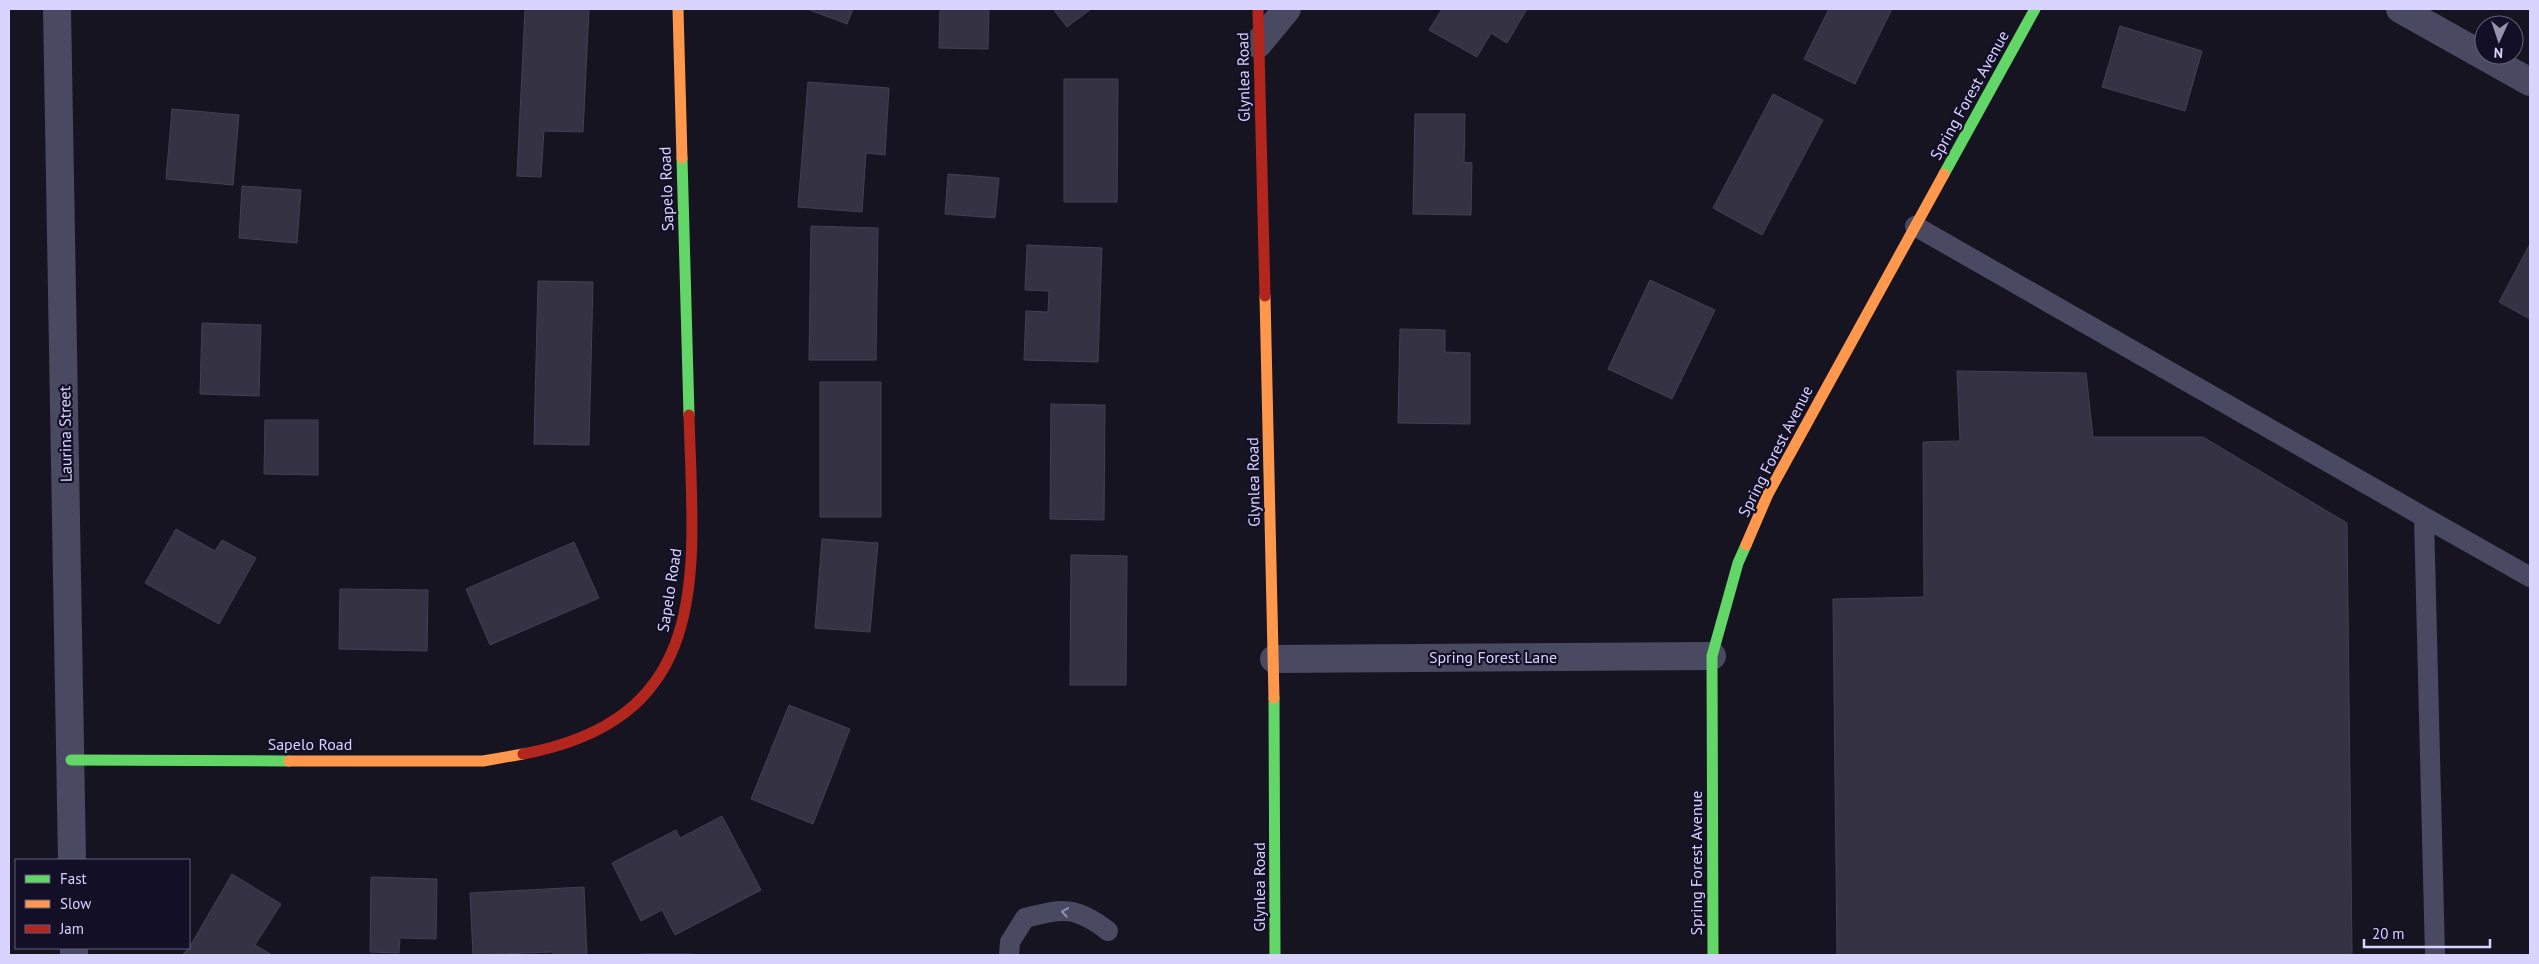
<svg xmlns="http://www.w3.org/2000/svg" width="2539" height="964" font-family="'PT Sans',sans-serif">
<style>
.building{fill:#343243;stroke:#433f54}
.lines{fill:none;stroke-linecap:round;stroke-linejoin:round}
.lane{stroke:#4a4962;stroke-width:20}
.street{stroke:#4a4962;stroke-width:28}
.fast{stroke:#63d668;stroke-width:11}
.slow{stroke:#ff974d;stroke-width:11}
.jam{stroke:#b3261e;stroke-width:11}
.oneway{stroke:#928eb0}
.labels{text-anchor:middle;stroke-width:4.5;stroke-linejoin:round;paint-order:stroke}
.street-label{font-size:16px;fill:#d9d4ff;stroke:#130f26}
</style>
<rect width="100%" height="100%" fill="#161421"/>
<!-- building -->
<path class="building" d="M525,9H589L583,132L544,131L541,177L517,176Z
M807,9H853L847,24Z
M940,9H989L988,49L939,48Z
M1053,9H1091L1067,27Z
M1442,9H1527L1507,43L1491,33L1477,57L1429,30Z
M1829,9H1892L1855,84L1804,59Z
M2120,26L2202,51L2185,111L2102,87Z
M1064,79H1118L1117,202H1064Z
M808,82L889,88L885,155L866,153L862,212L798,207Z
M1773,94L1823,120L1762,235L1713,208Z
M172,109L239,115L233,185L166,179Z
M1415,114H1465L1464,162L1472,163L1471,215L1413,214Z
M948,174L999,178L995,218L945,214Z
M242,186L301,190L297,243L239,238Z
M811,226L878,228L876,360H809Z
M2530,244V319L2499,302Z
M1027,245L1102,248L1098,362L1024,360L1026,311L1048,312L1049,291L1025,290Z
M1650,280L1715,310L1672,399L1608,369Z
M538,281L593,282L589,445L534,444Z
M202,323L261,325L259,396L200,394Z
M1400,329L1445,330V352L1470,353V424L1398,423Z
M1957,371L2086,373L2093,437H2203L2347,523L2352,955H1837L1833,599L1924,597L1923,442L1960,441Z
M820,382H881V517H820Z
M1051,404L1105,405L1104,520L1050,519Z
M265,420H318V475L264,474Z
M176,529L215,551L222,540L256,558L219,624L145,583Z
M822,539L878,543L870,632L815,628Z
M574,542L599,598L490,645L466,589Z
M1071,555L1127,556L1126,685H1070Z
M340,589L428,590L427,651L339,649Z
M789,705L850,729L813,824L751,799Z
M722,816L761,890L675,935L662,910L641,921L612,863L676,830L680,838Z
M232,874L281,904L255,945L272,955H182L189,948Z
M371,877L437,879L436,939L400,938L399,953L370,952Z
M584,887L587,955H553V952L473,955L470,893Z
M641,954H693V955H641Z"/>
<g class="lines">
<!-- lane -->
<path class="lane" d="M1915,226L2424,517L2435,955
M2424,517L2530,577
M1009,955L1010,942L1025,918C1063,908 1076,906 1108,931"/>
<!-- street -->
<path class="street" d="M57,9L72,860
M2400,9L2530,82
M1258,44L1287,9
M1274,659L1712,656
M74,948V955"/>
<!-- fast -->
<path class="fast" d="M682,158L689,415
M1944,174L2035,9
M1274,698L1275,955
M71,760L289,761
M1713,955L1712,656L1738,563L1746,545"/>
<!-- slow -->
<path class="slow" d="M678,9L682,158
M1265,296L1274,698
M1746,545L1768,494L1944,174
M289,761H483L523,754"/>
<!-- jam -->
<path class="jam" d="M1258,9L1265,296
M523,754C717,718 693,569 689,415"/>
</g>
<!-- one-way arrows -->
<defs><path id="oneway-chevron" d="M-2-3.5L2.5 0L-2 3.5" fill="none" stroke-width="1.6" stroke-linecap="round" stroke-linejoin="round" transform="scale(1.25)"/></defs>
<use class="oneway" href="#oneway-chevron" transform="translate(1065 912) rotate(-171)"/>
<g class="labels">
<!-- street labels -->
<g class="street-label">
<text transform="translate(1243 77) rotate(-91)" y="6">Glynlea Road</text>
<text transform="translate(1969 95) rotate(-61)" y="6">Spring Forest Avenue</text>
<text transform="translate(666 189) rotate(-92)" y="6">Sapelo Road</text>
<text transform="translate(65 434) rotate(-91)" y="6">Laurina Street</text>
<text transform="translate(1775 451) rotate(-63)" y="6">Spring Forest Avenue</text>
<text transform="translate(1253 482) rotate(-91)" y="6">Glynlea Road</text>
<text transform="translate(669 590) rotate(-81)" y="6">Sapelo Road</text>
<text x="1493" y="663">Spring Forest Lane</text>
<text x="310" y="750">Sapelo Road</text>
<text transform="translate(1696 863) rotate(-90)" y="6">Spring Forest Avenue</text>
<text transform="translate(1259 887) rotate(-90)" y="6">Glynlea Road</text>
</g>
</g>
<!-- border -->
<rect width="2539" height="964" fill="none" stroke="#d9d4ff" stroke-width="20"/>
<!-- legend -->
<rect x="15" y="859" width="175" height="90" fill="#130f26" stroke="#625e7d"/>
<rect x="25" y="875" width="25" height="8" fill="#63d668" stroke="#625e7d"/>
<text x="60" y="884" font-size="15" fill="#d9d4ff">Fast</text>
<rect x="25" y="900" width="25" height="8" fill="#ff974d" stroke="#625e7d"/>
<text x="60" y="909" font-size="15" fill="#d9d4ff">Slow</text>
<rect x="25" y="925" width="25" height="8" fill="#b3261e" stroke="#625e7d"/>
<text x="60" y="934" font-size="15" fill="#d9d4ff">Jam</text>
<!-- north arrow -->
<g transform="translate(2499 40) rotate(183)"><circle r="24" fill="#130f26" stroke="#625e7d"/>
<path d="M0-4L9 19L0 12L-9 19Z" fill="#9591b1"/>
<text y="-8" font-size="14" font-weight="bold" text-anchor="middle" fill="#d9d4ff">N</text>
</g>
<!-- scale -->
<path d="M2364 939v8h126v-8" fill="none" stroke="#d9d4ff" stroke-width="2.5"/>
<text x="2372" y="939" font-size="15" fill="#d9d4ff" stroke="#130f26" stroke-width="4" paint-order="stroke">20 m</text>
</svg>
